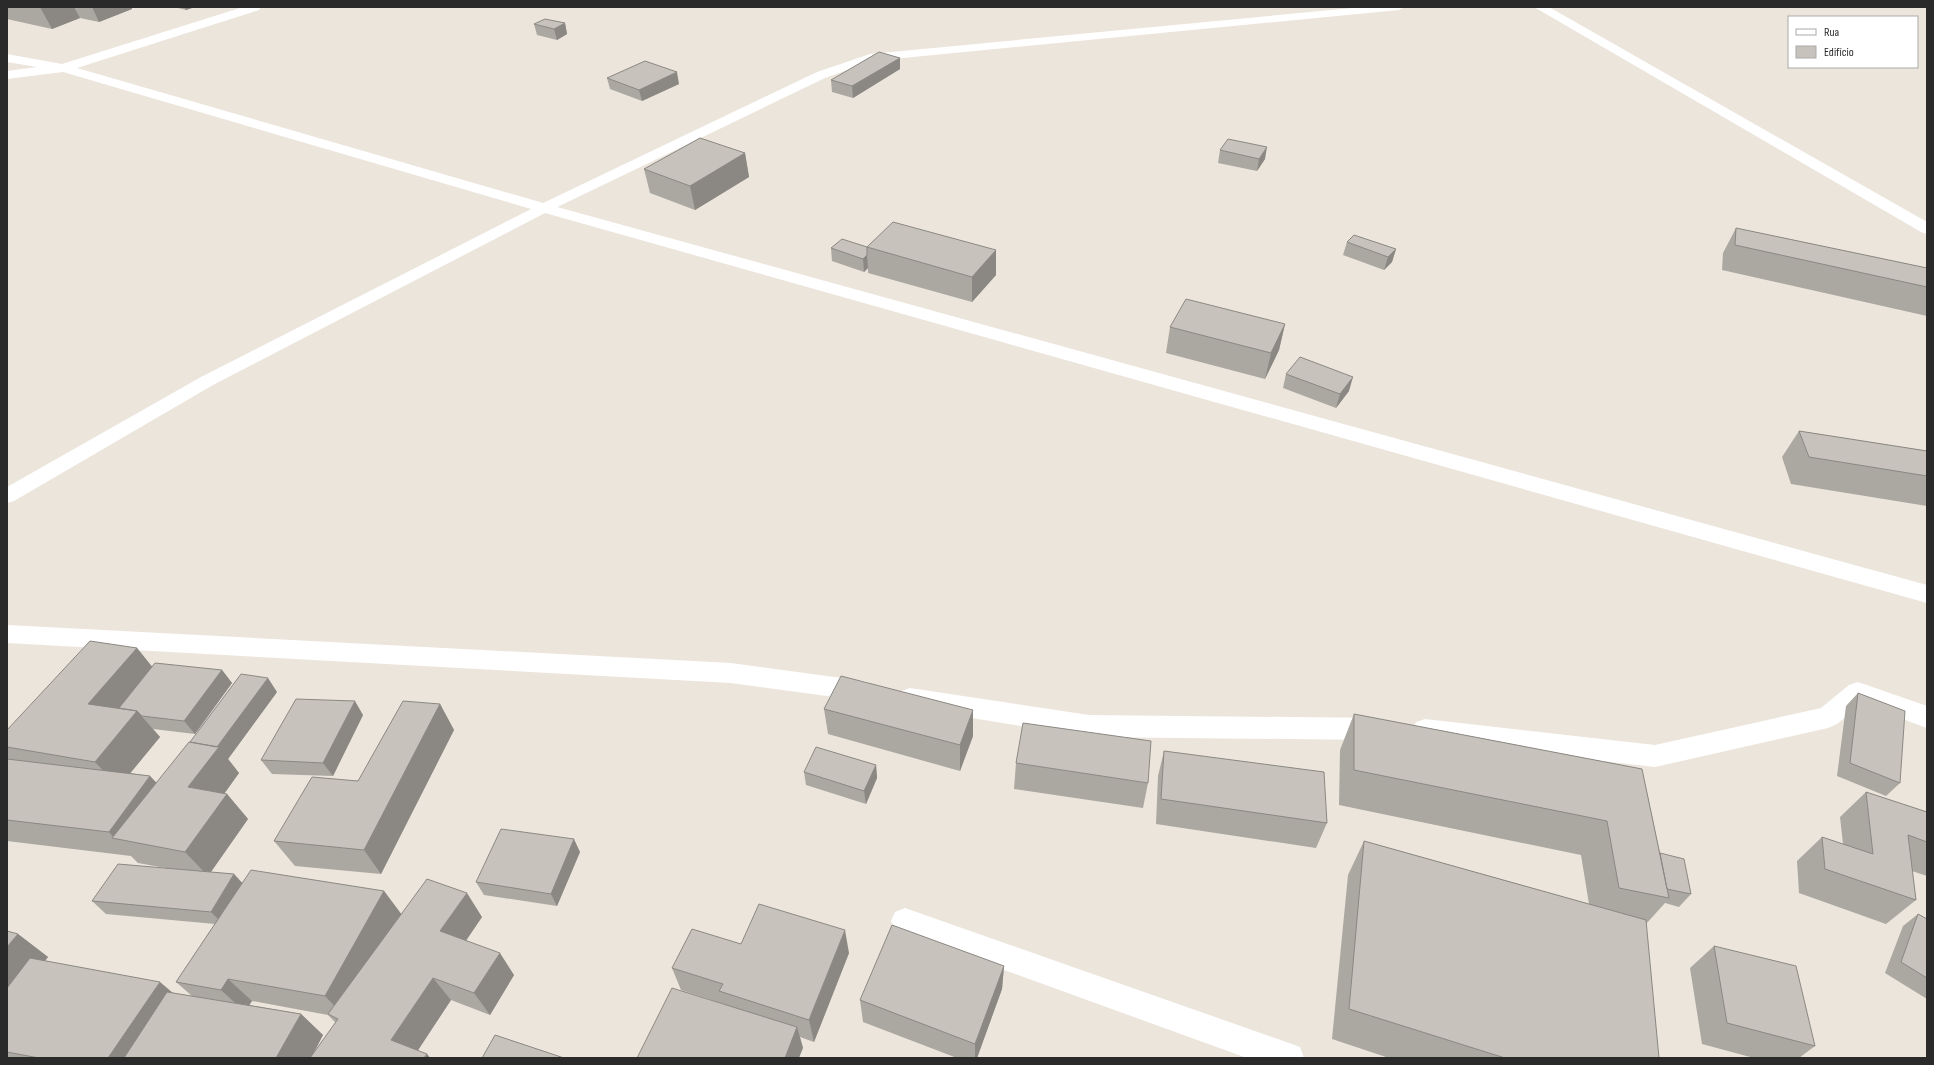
<svg xmlns="http://www.w3.org/2000/svg" width="1934" height="1065" font-family="'Sofia Sans Condensed',sans-serif">
<style>
.lines{fill:none;stroke-linecap:round;stroke-linejoin:round}
.service{fill:#fff;fill-rule:evenodd}
.minor{fill:#fff;fill-rule:evenodd}
.wall{fill:#aba7a1;fill-rule:evenodd}
.shaded-wall{fill:#8b8883}
.building{fill:#c7c2bb;stroke:#8b8883}
</style>
<rect width="100%" height="100%" fill="#ece5dc"/>
<g class="lines">
<!-- service -->
<path class="service" d="M1363,7H1405L1399,10L872,61L825,78L549,211L213,385L14,501L7,503V487L201,377L539,205L817,72L870,54Z
M905,908L1289,1043L1300,1047L1304,1058H1247L905,934L895,930L891,921L895,912Z"/>
<!-- minor -->
<path class="minor" d="M243,7H261L259,10L77,68L550,205L1927,585V603L538,211L63,72L7,79V71L37,67L7,62V54L62,64Z
M1534,7H1549L1927,222V234L1921,232Z
M7,625L731,663L864,681L873,684L877,691L873,698L864,701L731,683L7,643Z
M1858,682L1927,706V728L1862,704L1837,724L1828,728L1655,767L1425,741L1416,738L1412,730L1416,722L1425,719L1655,745L1821,708L1849,685Z
M910,688L1089,715L1379,718L1388,721L1392,729L1388,737L1379,740L1089,737L910,708L901,705L897,698L901,691Z"/>
</g>
<!-- wall -->
<path class="wall" d="M7,7H132V9L99,22L80,18L52,29L7,19Z
M174,7H195L186,10Z
M565,23L567,34L557,40L537,35L534,24Z
M900,58V69L853,98L832,92L831,80Z
M607,78L679,84L642,101L610,89Z
M1220,150L1265,159L1257,171L1218,163Z
M745,153L749,177L695,210L650,193L644,169Z
M1736,228L1927,268V316L1722,270L1723,253Z
M1347,242L1396,249L1392,262L1384,270L1343,255Z
M867,247L996,250V275L972,302L868,273V268L864,272L832,261L831,248Z
M1285,324L1279,350L1265,379L1166,353L1170,327Z
M1286,374L1349,391L1336,408L1283,388Z
M1799,431L1927,451V506L1791,484L1782,457Z
M137,648L152,667L222,670L232,683L195,734L153,729L160,737L130,773L150,776L157,783L190,742L277,692L228,759L239,773L224,794H227L248,819L211,872L234,874L242,883L384,891L401,914L482,917L466,940L514,975L490,1015L451,1000L417,1051L427,1054L430,1058H7V931L18,934L48,957L45,961L173,993L192,996L176,982L215,924L106,914L92,901L166,868L138,863L131,856L7,841V759H8H7V730ZM252,1001L328,1015L336,1023L313,1054L323,1035L301,1014L249,1005Z
M1858,693L1900,783L1886,796L1837,776L1846,706Z
M440,704L454,730L381,874L295,866L274,841L358,781Z
M824,709L973,710V736L960,771L828,734Z
M1354,714L1642,769L1660,853L1691,894L1679,907L1665,903L1646,924L1659,1058H1389L1332,1039L1348,875L1364,841L1589,904L1581,855L1339,805L1340,750Z
M363,715L333,776L272,774L261,760Z
M1164,751L1327,823L1316,848L1156,824L1158,776Z
M1016,763L1148,783L1143,808L1014,789Z
M876,765L877,778L866,804L806,785L804,772Z
M1866,792L1927,812V876L1912,871L1916,900L1886,924L1799,893L1797,861L1822,837L1843,844L1840,817Z
M580,852L557,906L484,895L476,882Z
M1918,914L1927,919V999L1885,973L1903,926Z
M741,944L849,953L814,1042L800,1037L803,1048L724,1004L681,990L672,968Z
M1714,946L1815,1046L1799,1058H1754L1702,1044L1690,968Z
M1004,966L1002,989L977,1058H957L863,1022L860,1000Z"/>
<!-- shaded-wall -->
<path class="shaded-wall" d="M40,7H74L80,18L52,29Z
M92,7H132V9L99,22Z
M184,7H195L186,10Z
M565,23L567,34L557,40L554,29Z
M900,58V69L853,98L852,86Z
M677,72L679,84L642,101L639,90Z
M1267,147L1265,159L1257,171L1259,159Z
M745,153L749,177L695,210L690,186Z
M1396,249L1392,262L1384,270L1388,257Z
M996,250V275L972,302V277Z
M867,255L868,268L864,272L863,259Z
M1285,324L1279,350L1265,379L1271,353Z
M1353,377L1349,391L1336,408L1340,394Z
M137,648L158,674L115,713L88,704Z
M222,670L232,683L195,734L184,721Z
M268,678L277,692L228,759L239,773L211,812L188,787L214,751Z
M355,701L363,715L333,776L323,763Z
M440,704L454,730L381,874L364,850Z
M973,710V736L960,771V745Z
M137,711L160,737L119,787L95,762Z
M876,765L877,778L866,804L864,791Z
M150,776L173,801L115,839L109,832Z
M227,794L248,819L208,876L185,852Z
M574,839L580,852L557,906L551,894Z
M234,874L246,887L223,924L211,912Z
M384,891L402,915L346,1018L325,996Z
M467,893L482,917L457,954L440,931Z
M845,930L849,953L814,1042L809,1020Z
M18,934L48,957L7,1009V947Z
M500,953L514,975L490,1015L474,993Z
M1004,966L1002,989L977,1058H975V1044Z
M433,978L451,1000L413,1058L391,1040Z
M228,979L252,1001L245,1012L221,990Z
M160,982L186,1004L151,1058H108Z
M301,1014L323,1035L311,1058H276Z
M797,1027L803,1048L799,1058H785Z
M427,1054L430,1058H424Z"/>
<!-- building -->
<path class="building" d="M545,19L565,23L554,29L534,24Z
M879,52L900,58L852,86L831,80Z
M645,61L677,72L639,90L607,78Z
M700,138L745,153L690,186L644,169Z
M1228,139L1267,147L1259,159L1220,150Z
M893,222L996,250L972,277L867,247Z
M1736,228L1927,268V287L1735,245Z
M1354,235L1396,249L1388,257L1347,242Z
M842,239L867,247V255L863,259L831,248Z
M1186,299L1285,324L1271,353L1170,327Z
M1300,357L1353,377L1340,394L1286,374Z
M1799,431L1927,451V476L1809,457Z
M90,641L137,648L88,704L137,711L95,762L7,747V730Z
M155,663L222,670L184,721L142,716L137,711L119,708Z
M241,674L268,678L217,747L190,742Z
M841,676L973,710L960,745L824,709Z
M1858,693L1905,711L1900,783L1850,763Z
M296,699L355,701L323,763L261,760Z
M403,701L440,704L364,850L274,841L312,777L358,781Z
M1354,714L1642,769L1669,898L1619,888L1607,821L1354,770Z
M1023,723L1151,741L1148,783L1016,763Z
M189,742L219,747L188,787L227,794L185,852L112,838Z
M816,747L876,765L864,791L804,772Z
M1164,751L1324,772L1327,823L1161,799Z
M7,759L150,776L109,832L7,820Z
M1866,792L1927,812V842L1908,835L1916,900L1825,869L1822,837L1873,854Z
M501,829L574,839L551,894L476,882Z
M1364,841L1646,920L1659,1058H1505L1349,1009Z
M1660,853L1684,859L1691,894L1667,889Z
M118,864L234,874L211,912L92,901Z
M251,870L384,891L325,996L228,979L221,990L176,982Z
M427,879L467,893L440,931L500,953L474,993L433,978L391,1040L427,1054L424,1058H310L338,1019L328,1014Z
M759,904L845,930L809,1020L719,991L723,984L672,968L692,929L741,944Z
M1918,914L1927,919V978L1901,962Z
M892,925L1004,966L975,1044L860,1000Z
M7,931L18,934L7,947Z
M1714,946L1796,966L1815,1046L1727,1023Z
M30,958L160,982L108,1058H39L7,1052V988Z
M672,988L797,1027L785,1058H637Z
M167,992L301,1014L276,1058H124Z
M495,1035L564,1058H482Z"/>
<!-- border -->
<rect width="1934" height="1065" fill="none" stroke="#2a2a2a" stroke-width="16"/>
<!-- legend -->
<rect x="1788" y="16" width="130" height="52" fill="#ffffff" stroke="#aaaaaa"/>
<rect x="1796" y="29" width="20" height="6" fill="#ffffff" stroke="#aaaaaa"/>
<text x="1824" y="36" font-size="12" fill="#2a2a2a">Rua</text>
<rect x="1796" y="46" width="20" height="12" fill="#c7c2bb" stroke="#aaaaaa"/>
<text x="1824" y="56" font-size="12" fill="#2a2a2a">Edifício</text>
</svg>
